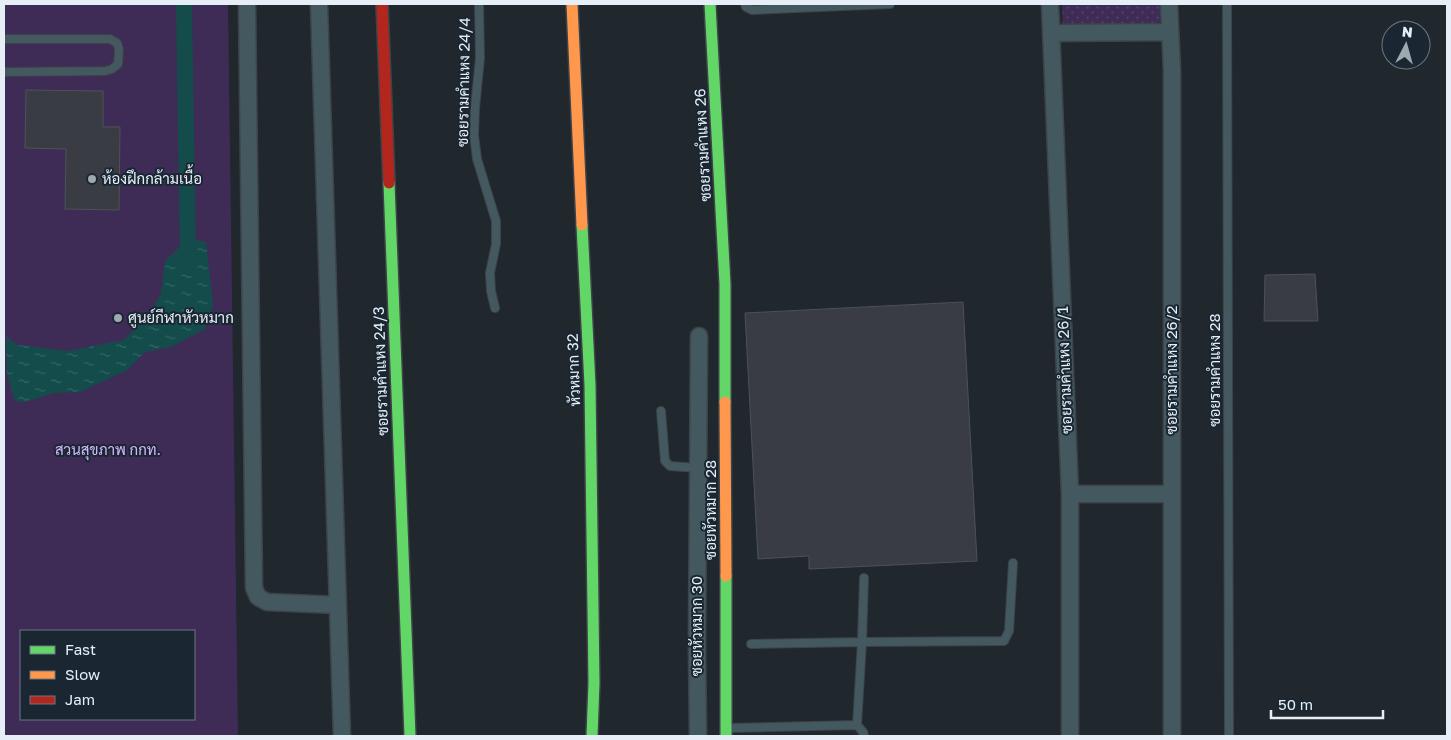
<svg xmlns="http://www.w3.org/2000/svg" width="1451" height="740" font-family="'Golos Text',Sarabun,sans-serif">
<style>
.grass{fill:url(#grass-dots)}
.garden{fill:#3e2c57;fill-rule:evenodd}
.water{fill:url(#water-ripples)}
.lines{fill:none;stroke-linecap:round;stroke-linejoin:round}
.canal{stroke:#134c4b;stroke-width:16}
.building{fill:#393d43;stroke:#4d5258}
.lane-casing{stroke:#3d4348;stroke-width:10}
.street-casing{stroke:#3d4348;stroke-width:19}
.fast-casing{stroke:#3d4348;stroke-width:14}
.slow-casing{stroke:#3d4348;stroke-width:14}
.jam-casing{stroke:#3d4348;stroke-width:14}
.lane{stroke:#44585f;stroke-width:8}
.street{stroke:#44585f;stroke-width:16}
.fast{stroke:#63d668;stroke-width:11}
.slow{stroke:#ff974d;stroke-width:11}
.jam{stroke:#b3261e;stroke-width:11}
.poi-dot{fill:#a1a9b0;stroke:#1a2733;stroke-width:2}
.labels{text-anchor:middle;stroke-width:4;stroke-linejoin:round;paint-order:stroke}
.street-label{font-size:15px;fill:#e6eff7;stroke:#1a2733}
.poi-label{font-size:15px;fill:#e6eff7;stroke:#1a2733;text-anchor:start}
.park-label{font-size:15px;fill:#d4b6fe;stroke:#1a2733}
</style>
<defs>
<pattern id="grass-dots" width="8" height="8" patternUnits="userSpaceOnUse" patternTransform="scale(1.25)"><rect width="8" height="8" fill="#3e2c57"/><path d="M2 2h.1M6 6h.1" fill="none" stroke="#514168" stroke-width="1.8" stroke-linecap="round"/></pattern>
<pattern id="water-ripples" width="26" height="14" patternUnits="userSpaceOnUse" patternTransform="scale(1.25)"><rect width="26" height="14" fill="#134c4b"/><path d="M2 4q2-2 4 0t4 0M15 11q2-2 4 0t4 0" fill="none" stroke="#356666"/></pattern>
</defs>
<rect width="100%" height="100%" fill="#20272d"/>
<!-- grass -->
<path class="grass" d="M1062,4H1160V23L1063,27Z"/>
<!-- garden -->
<path class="garden" d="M4,4H228L238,736H4ZM21,631H194V719H21Z"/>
<!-- water -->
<path class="water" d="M188,239L206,242L213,305L205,329L171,347L145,352L127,370L80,392L54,393L25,402L15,401L7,375L6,337L18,345L68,351L124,340L146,318L161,294L165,261Z"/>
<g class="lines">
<!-- canal -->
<path class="canal" d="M184,4L188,259"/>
</g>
<!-- building -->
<path class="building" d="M26,90L103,91V127H120L119,210L65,209L66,149L25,148Z
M1315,274L1318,321H1264L1265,275Z
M963,302L977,561L809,569V556L758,559L745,313Z"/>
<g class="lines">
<!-- lane casing -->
<g class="lane-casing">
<path id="lane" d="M479,4L480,58L475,108L474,135L477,159L496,221V244L490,273L491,291L495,308
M745,4L746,7L752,10L890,4
M1227,4L1229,736
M4,39H110L117,43L119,49L118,64L112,69L105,71L4,72
M661,411L665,461L670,466L698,468
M864,578L862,642L1004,641L1009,631L1013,563
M751,644L862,642L857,725
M728,728L857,725L863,732L864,736"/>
</g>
<!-- street casing -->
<g class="street-casing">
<path id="street" d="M247,4L254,588L258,597L267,602L338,605
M319,4L342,736
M1050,4L1070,494V736
M1169,4L1172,71V736
M1051,33L1170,32
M1070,494H1172
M698,736L697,646L699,336"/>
</g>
<!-- fast casing -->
<g class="fast-casing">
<path id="fast" d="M710,4L725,284V402
M389,183L410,736
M582,225L590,385L594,683L592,736
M726,576V736"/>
</g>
<!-- slow casing -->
<g class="slow-casing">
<path id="slow" d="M572,4L582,225
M725,402L726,576"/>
</g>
<!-- jam casing -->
<g class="jam-casing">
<path id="jam" d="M382,4L389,183"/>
</g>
<!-- lane -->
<use href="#lane" class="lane"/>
<!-- street -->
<use href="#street" class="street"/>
<!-- fast -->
<use href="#fast" class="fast"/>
<!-- slow -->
<use href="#slow" class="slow"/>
<!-- jam -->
<use href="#jam" class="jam"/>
</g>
<!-- markers -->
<g class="poi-dot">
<circle cx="92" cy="179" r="5"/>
<circle cx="118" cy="318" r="5"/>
</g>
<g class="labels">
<!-- street labels -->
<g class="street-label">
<text transform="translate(464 82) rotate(-89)" y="5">ซอยรามคำแหง 24/4</text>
<text transform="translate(703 145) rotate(-93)" y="5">ซอยรามคำแหง 26</text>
<text transform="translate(574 370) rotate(-92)" y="5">หัวหมาก 32</text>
<text transform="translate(1065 370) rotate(-92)" y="5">ซอยรามคำแหง 26/1</text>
<text transform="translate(1172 370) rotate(-90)" y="5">ซอยรามคำแหง 26/2</text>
<text transform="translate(1215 370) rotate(-90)" y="5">ซอยรามคำแหง 28</text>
<text transform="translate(381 371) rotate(-92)" y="5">ซอยรามคำแหง 24/3</text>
<text transform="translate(711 510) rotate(-90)" y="5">ซอยหัวหมาก 28</text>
<text transform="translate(697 626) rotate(-90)" y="5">ซอยหัวหมาก 30</text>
</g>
<!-- poi labels -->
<g class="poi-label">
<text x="102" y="184">ห้องฝึกกล้ามเนื้อ</text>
<text x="128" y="323">ศูนย์กีฬาหัวหมาก</text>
</g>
<!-- park labels -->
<g class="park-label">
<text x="108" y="455">สวนสุขภาพ กกท.</text>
</g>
</g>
<!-- border -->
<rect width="1451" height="740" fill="none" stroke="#e6eff7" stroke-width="10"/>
<!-- legend -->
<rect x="20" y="630" width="175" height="90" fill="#1a2733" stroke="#6c7781"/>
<rect x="30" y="646" width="25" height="8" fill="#63d668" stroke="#6c7781"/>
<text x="65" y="655" font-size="15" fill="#e6eff7">Fast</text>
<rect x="30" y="671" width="25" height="8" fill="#ff974d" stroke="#6c7781"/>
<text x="65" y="680" font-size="15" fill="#e6eff7">Slow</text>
<rect x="30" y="696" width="25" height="8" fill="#b3261e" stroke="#6c7781"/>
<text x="65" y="705" font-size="15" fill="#e6eff7">Jam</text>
<!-- north arrow -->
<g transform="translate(1406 45) rotate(6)"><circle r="24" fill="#1a2733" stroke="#6c7781"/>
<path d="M0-4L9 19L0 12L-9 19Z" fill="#a1a9b0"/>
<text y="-8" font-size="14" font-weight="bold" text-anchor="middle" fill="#e6eff7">N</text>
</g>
<!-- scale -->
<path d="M1271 710v8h112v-8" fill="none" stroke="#e6eff7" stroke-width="2.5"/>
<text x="1278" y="710" font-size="15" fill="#e6eff7" stroke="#1a2733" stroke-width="4" paint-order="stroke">50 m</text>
</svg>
